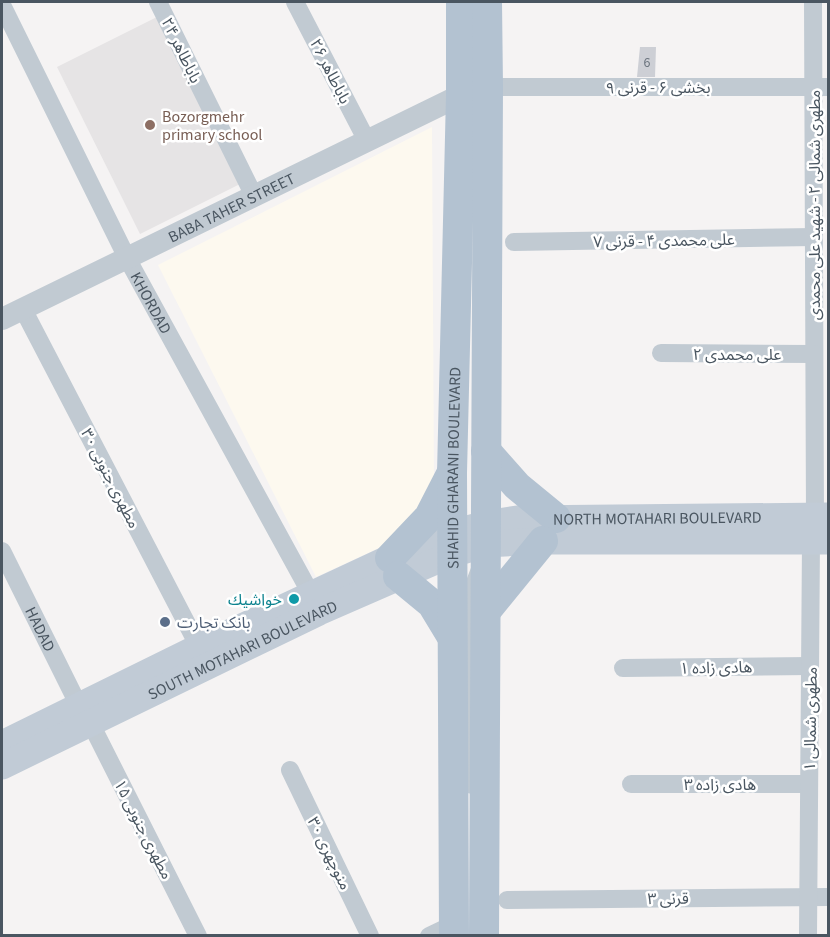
<svg xmlns="http://www.w3.org/2000/svg" width="830" height="937" font-family="'Source Sans 3','Noto Sans Arabic',sans-serif">
<style>
.commercial{fill:#fdf9ef}
.education{fill:#e6e4e5}
.building{fill:#cdcfd5}
.lines{fill:none;stroke-linecap:round;stroke-linejoin:round}
.service{stroke:#c1cad2;stroke-width:9}
.minor{stroke:#c1cad2;stroke-width:18}
.tertiary{stroke:#c1cad2;stroke-width:22}
.secondary{stroke:#c1cbd6;stroke-width:27}
.primary{stroke:#b3c2d1;stroke-width:30}
.education-dot{fill:#8d6e63;stroke:#fff;stroke-width:2}
.culture-dot{fill:#0f9aa8;stroke:#fff;stroke-width:2}
.service-dot{fill:#5c6f8a;stroke:#fff;stroke-width:2}
.labels{text-anchor:middle;stroke-width:5;stroke-linejoin:round;paint-order:stroke}
.number-label{font-size:14px;fill:#6b747e}
.street-label{font-size:16px;fill:#4a5661;stroke:#fff}
.education-label{font-size:16px;fill:#785e54;stroke:#fff;text-anchor:start}
.culture-label{font-size:16px;fill:#0d838f;stroke:#fff;text-anchor:end}
.service-label{font-size:16px;fill:#4e5e75;stroke:#fff;text-anchor:start}
</style>
<rect width="100%" height="100%" fill="#f5f3f3"/>
<!-- commercial -->
<path class="commercial" d="M432,127L434,487L394,541L316,577L158,265Z"/>
<!-- education -->
<path class="education" d="M159,16L242,183L140,234L57,67Z"/>
<!-- building -->
<path class="building" d="M640,47H656L655,77H637Z"/>
<g class="lines">
<!-- service -->
<path class="service" d="M470,789L468,588L475,570"/>
<!-- minor -->
<g class="minor">
<path d="M158,2L254,196"/>
<path d="M295,2L367,141"/>
<path d="M813,2L815,516"/>
<path id="s1" d="M2,5L127,258L311,594"/>
<path d="M488,87H828"/>
<path d="M514,242L814,237"/>
<path d="M23,309L199,647"/>
<path d="M661,353L814,354"/>
<path id="s2" d="M2,551L79,706"/>
<path d="M623,668L810,666"/>
<path d="M90,722L198,936"/>
<path d="M290,770L370,936"/>
<path d="M631,784H809"/>
<path d="M507,900L828,897"/>
<path d="M429,936L454,924"/>
<path d="M808,936L811,541"/>
</g>
<!-- tertiary -->
<path class="tertiary" id="s3" d="M2,319L461,95"/>
<!-- secondary -->
<g class="secondary">
<path id="s4" d="M2,744L199,647L390,558L452,533L486,524L517,519L828,516"/>
<path id="s5" d="M2,766L319,612L452,554L486,544L543,541H828"/>
</g>
<!-- primary -->
<g class="primary">
<path d="M486,451L517,486L556,518"/>
<path d="M390,558L429,517L450,476"/>
<path d="M398,576L432,604L452,637"/>
<path d="M486,611L543,541"/>
<path id="s6" d="M454,936L452,473L461,95V2"/>
<path d="M484,936L488,87L487,2"/>
</g>
</g>
<!-- markers -->
<circle class="education-dot" cx="150" cy="125" r="6"/>
<circle class="culture-dot" cx="294" cy="599" r="6"/>
<circle class="service-dot" cx="165" cy="622" r="6"/>
<g class="labels">
<!-- number labels -->
<g class="number-label">
<text x="647" y="67">6</text>
</g>
<!-- street labels -->
<g class="street-label">
<text transform="translate(182 50) rotate(64)" y="6">باباطاهر ۲۴</text>
<text transform="translate(331 71) rotate(63)" y="6">باباطاهر ۲۶</text>
<text x="658" y="93">بخشی ۶ - قرنی ۹</text>
<text transform="translate(814 205) rotate(-90)" y="6">مطهری شمالی ۲ - شهید علی محمدی</text>
<text dy="6" stroke="none"><textPath href="#s3" startOffset="255">BABA TAHER STREET</textPath></text>
<text transform="translate(664 240) rotate(-1)" y="6">علی محمدی ۴ - قرنی ۷</text>
<text dy="6" stroke="none"><textPath href="#s1" startOffset="333">KHORDAD</textPath></text>
<text x="737" y="360">علی محمدی ۲</text>
<text dy="6" stroke="none"><textPath href="#s6" startOffset="468">SHAHID GHARANI BOULEVARD</textPath></text>
<text transform="translate(111 478) rotate(63)" y="6">مطهری جنوبی ۳۰</text>
<text dy="6" stroke="none"><textPath href="#s4" startOffset="704">NORTH MOTAHARI BOULEVARD</textPath></text>
<text dy="6" stroke="none"><textPath href="#s2" startOffset="87">HADAD</textPath></text>
<text dy="6" stroke="none"><textPath href="#s5" startOffset="267">SOUTH MOTAHARI BOULEVARD</textPath></text>
<text transform="translate(716 667) rotate(-1)" y="6">هادی زاده ۱</text>
<text transform="translate(810 719) rotate(-89)" y="6">مطهری شمالی ۱</text>
<text x="720" y="790">هادی زاده ۳</text>
<text transform="translate(144 829) rotate(63)" y="6">مطهری جنوبی ۱۵</text>
<text transform="translate(330 853) rotate(64)" y="6">منوچهری ۳۰</text>
<text transform="translate(668 898) rotate(-1)" y="6">قرنی ۳</text>
</g>
<!-- education labels -->
<g class="education-label">
<text x="162" y="122">Bozorgmehr<tspan x="162" dy="18">primary school</tspan></text>
</g>
<!-- culture labels -->
<g class="culture-label">
<text x="282" y="605">خواشيك</text>
</g>
<!-- service labels -->
<g class="service-label">
<text x="177" y="628">بانک تجارت</text>
</g>
</g>
<!-- border -->
<rect width="830" height="937" fill="none" stroke="#4a5661" stroke-width="6"/>
</svg>
